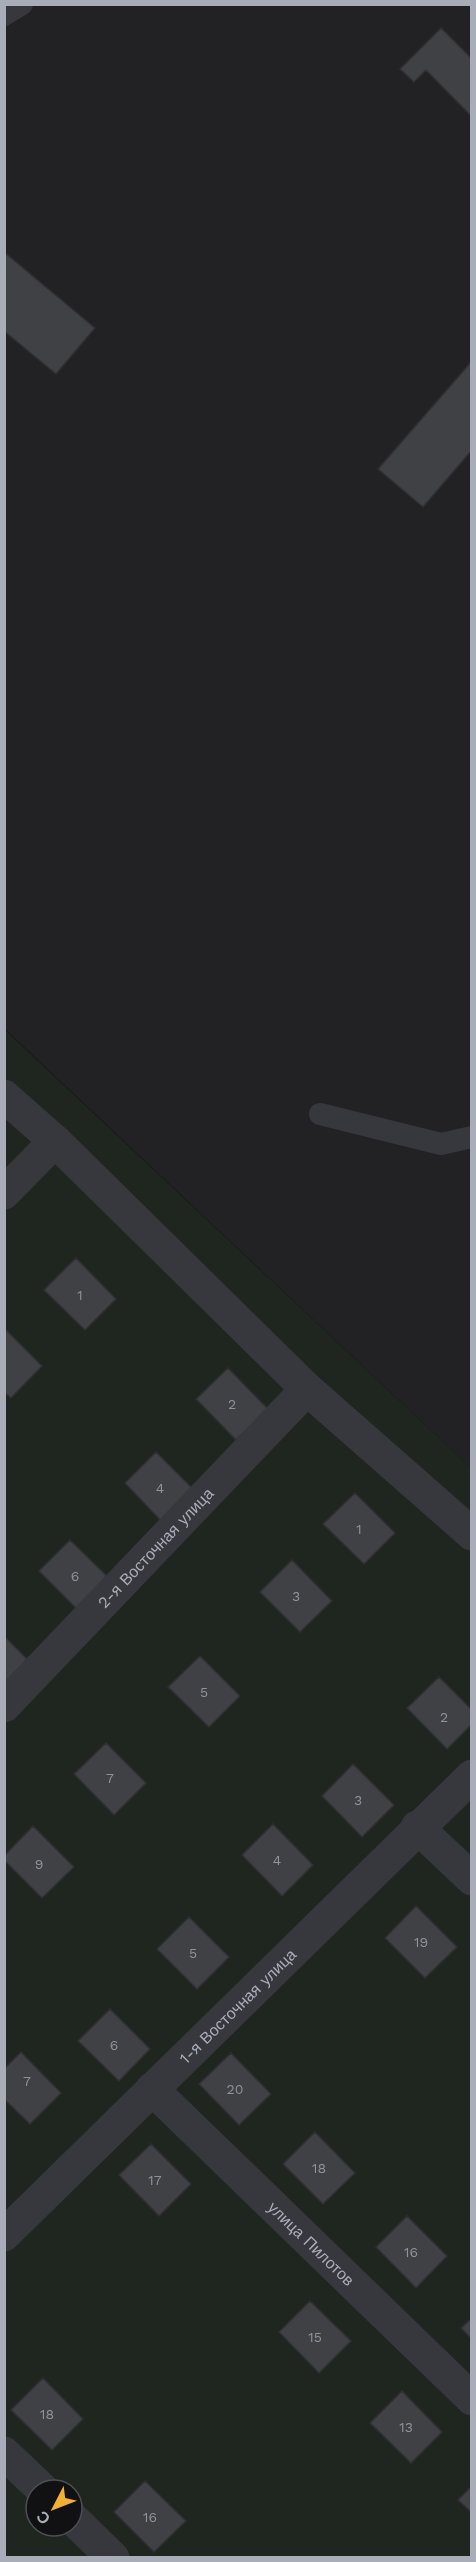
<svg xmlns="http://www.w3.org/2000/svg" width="476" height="2562" font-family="'Work Sans',sans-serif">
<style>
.built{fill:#222225}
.green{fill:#1e261f;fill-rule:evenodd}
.building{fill:#404145;stroke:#303034;stroke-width:1.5}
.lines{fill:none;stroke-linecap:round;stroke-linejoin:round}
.lane{stroke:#37383d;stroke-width:22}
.street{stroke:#37383d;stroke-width:33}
.labels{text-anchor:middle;stroke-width:4.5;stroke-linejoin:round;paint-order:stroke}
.number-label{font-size:14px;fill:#8e929b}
.street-label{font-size:16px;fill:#a8adb8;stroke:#111113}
</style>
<rect width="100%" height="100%" fill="#161618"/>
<!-- built -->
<path class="built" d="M4,5H471V1468L5,1029Z"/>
<!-- green -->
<path class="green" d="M4,1029L471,1468V2557H5ZM36,2490H72V2526H36Z"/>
<!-- building -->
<path class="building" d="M441,28L472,59V117L426,70L414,82L400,69Z
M4,252L95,328L56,374L4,331Z
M472,361V450L423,507L378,469Z
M76,1258L116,1299L85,1330L44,1290Z
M4,1328L42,1366L11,1398L4,1392Z
M228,1368L268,1409L236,1440L196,1399Z
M156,1452L196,1492L164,1524L125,1483Z
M355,1493L395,1533L364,1564L323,1524Z
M70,1540L111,1580L79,1611L39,1571Z
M292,1560L332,1601L300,1632L260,1592Z
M4,1636L36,1668L4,1699Z
M200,1656L240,1696L209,1727L168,1687Z
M439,1677L472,1710V1724L447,1749L407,1708Z
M106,1743L146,1783L114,1815L74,1774Z
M353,1764L394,1805L362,1837L322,1796Z
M273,1824L313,1865L282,1896L242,1855Z
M33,1826L74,1867L42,1898L4,1860V1856Z
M416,1906L457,1947L425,1978L385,1938Z
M189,1917L229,1957L197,1989L157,1949Z
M110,2009L150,2049L119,2081L78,2041Z
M21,2052L61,2093L30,2124L4,2099V2069Z
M231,2053L271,2094L239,2125L199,2084Z
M315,2132L355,2173L323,2204L283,2164Z
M151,2144L191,2184L159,2216L119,2175Z
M407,2216L447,2256L416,2288L376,2247Z
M310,2301L351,2341L319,2373L279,2332Z
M472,2318V2339L461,2328Z
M43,2378L83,2419L52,2450L11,2410Z
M402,2391L442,2432L411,2463L370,2423Z
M145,2481L186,2521L154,2552L114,2512Z
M472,2486V2513L458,2500Z"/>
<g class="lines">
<!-- lane -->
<path class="lane" d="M4,15L22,4
M320,1114L441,1144L472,1137"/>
<!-- street -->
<g class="street">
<path d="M4,1096L55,1141L307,1389L472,1534"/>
<path d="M4,1193L55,1141"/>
<path id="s1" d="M4,1706L307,1389"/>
<path d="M417,1827L472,1879"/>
<path id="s2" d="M152,2089L472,2399"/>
<path id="s3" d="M4,2235L472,1776"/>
<path d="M4,2453L43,2490"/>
<path d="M72,2518L113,2558"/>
</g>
</g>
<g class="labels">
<!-- number labels -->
<g class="number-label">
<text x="80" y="1300">1</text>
<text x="232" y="1409">2</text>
<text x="160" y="1493">4</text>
<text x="359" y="1534">1</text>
<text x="75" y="1581">6</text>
<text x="296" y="1601">3</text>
<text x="204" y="1697">5</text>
<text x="444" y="1722">2</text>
<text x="110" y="1783">7</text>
<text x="358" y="1805">3</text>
<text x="277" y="1865">4</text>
<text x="39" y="1869">9</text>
<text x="421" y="1947">19</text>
<text x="193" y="1958">5</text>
<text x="114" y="2050">6</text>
<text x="27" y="2086">7</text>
<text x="235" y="2094">20</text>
<text x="319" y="2173">18</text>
<text x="155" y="2185">17</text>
<text x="411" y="2257">16</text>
<text x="315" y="2342">15</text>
<text x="47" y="2419">18</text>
<text x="406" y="2432">13</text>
<text x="150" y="2522">16</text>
</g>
<!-- street labels -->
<g class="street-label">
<text dy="6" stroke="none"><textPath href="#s1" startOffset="219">2-я Восточная улица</textPath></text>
<text dy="6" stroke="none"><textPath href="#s3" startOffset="327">1-я Восточная улица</textPath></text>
<text dy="6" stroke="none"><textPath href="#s2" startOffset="222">улица Пилотов</textPath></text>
</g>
</g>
<!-- border -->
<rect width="476" height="2562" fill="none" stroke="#a8adb8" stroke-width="12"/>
<!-- north arrow -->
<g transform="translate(54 2508) rotate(228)"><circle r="28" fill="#111113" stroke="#4d4f55" stroke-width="1.5"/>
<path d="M0-4.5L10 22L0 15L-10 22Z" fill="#f2b134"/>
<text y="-9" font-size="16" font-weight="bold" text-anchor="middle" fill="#a8adb8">С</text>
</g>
</svg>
